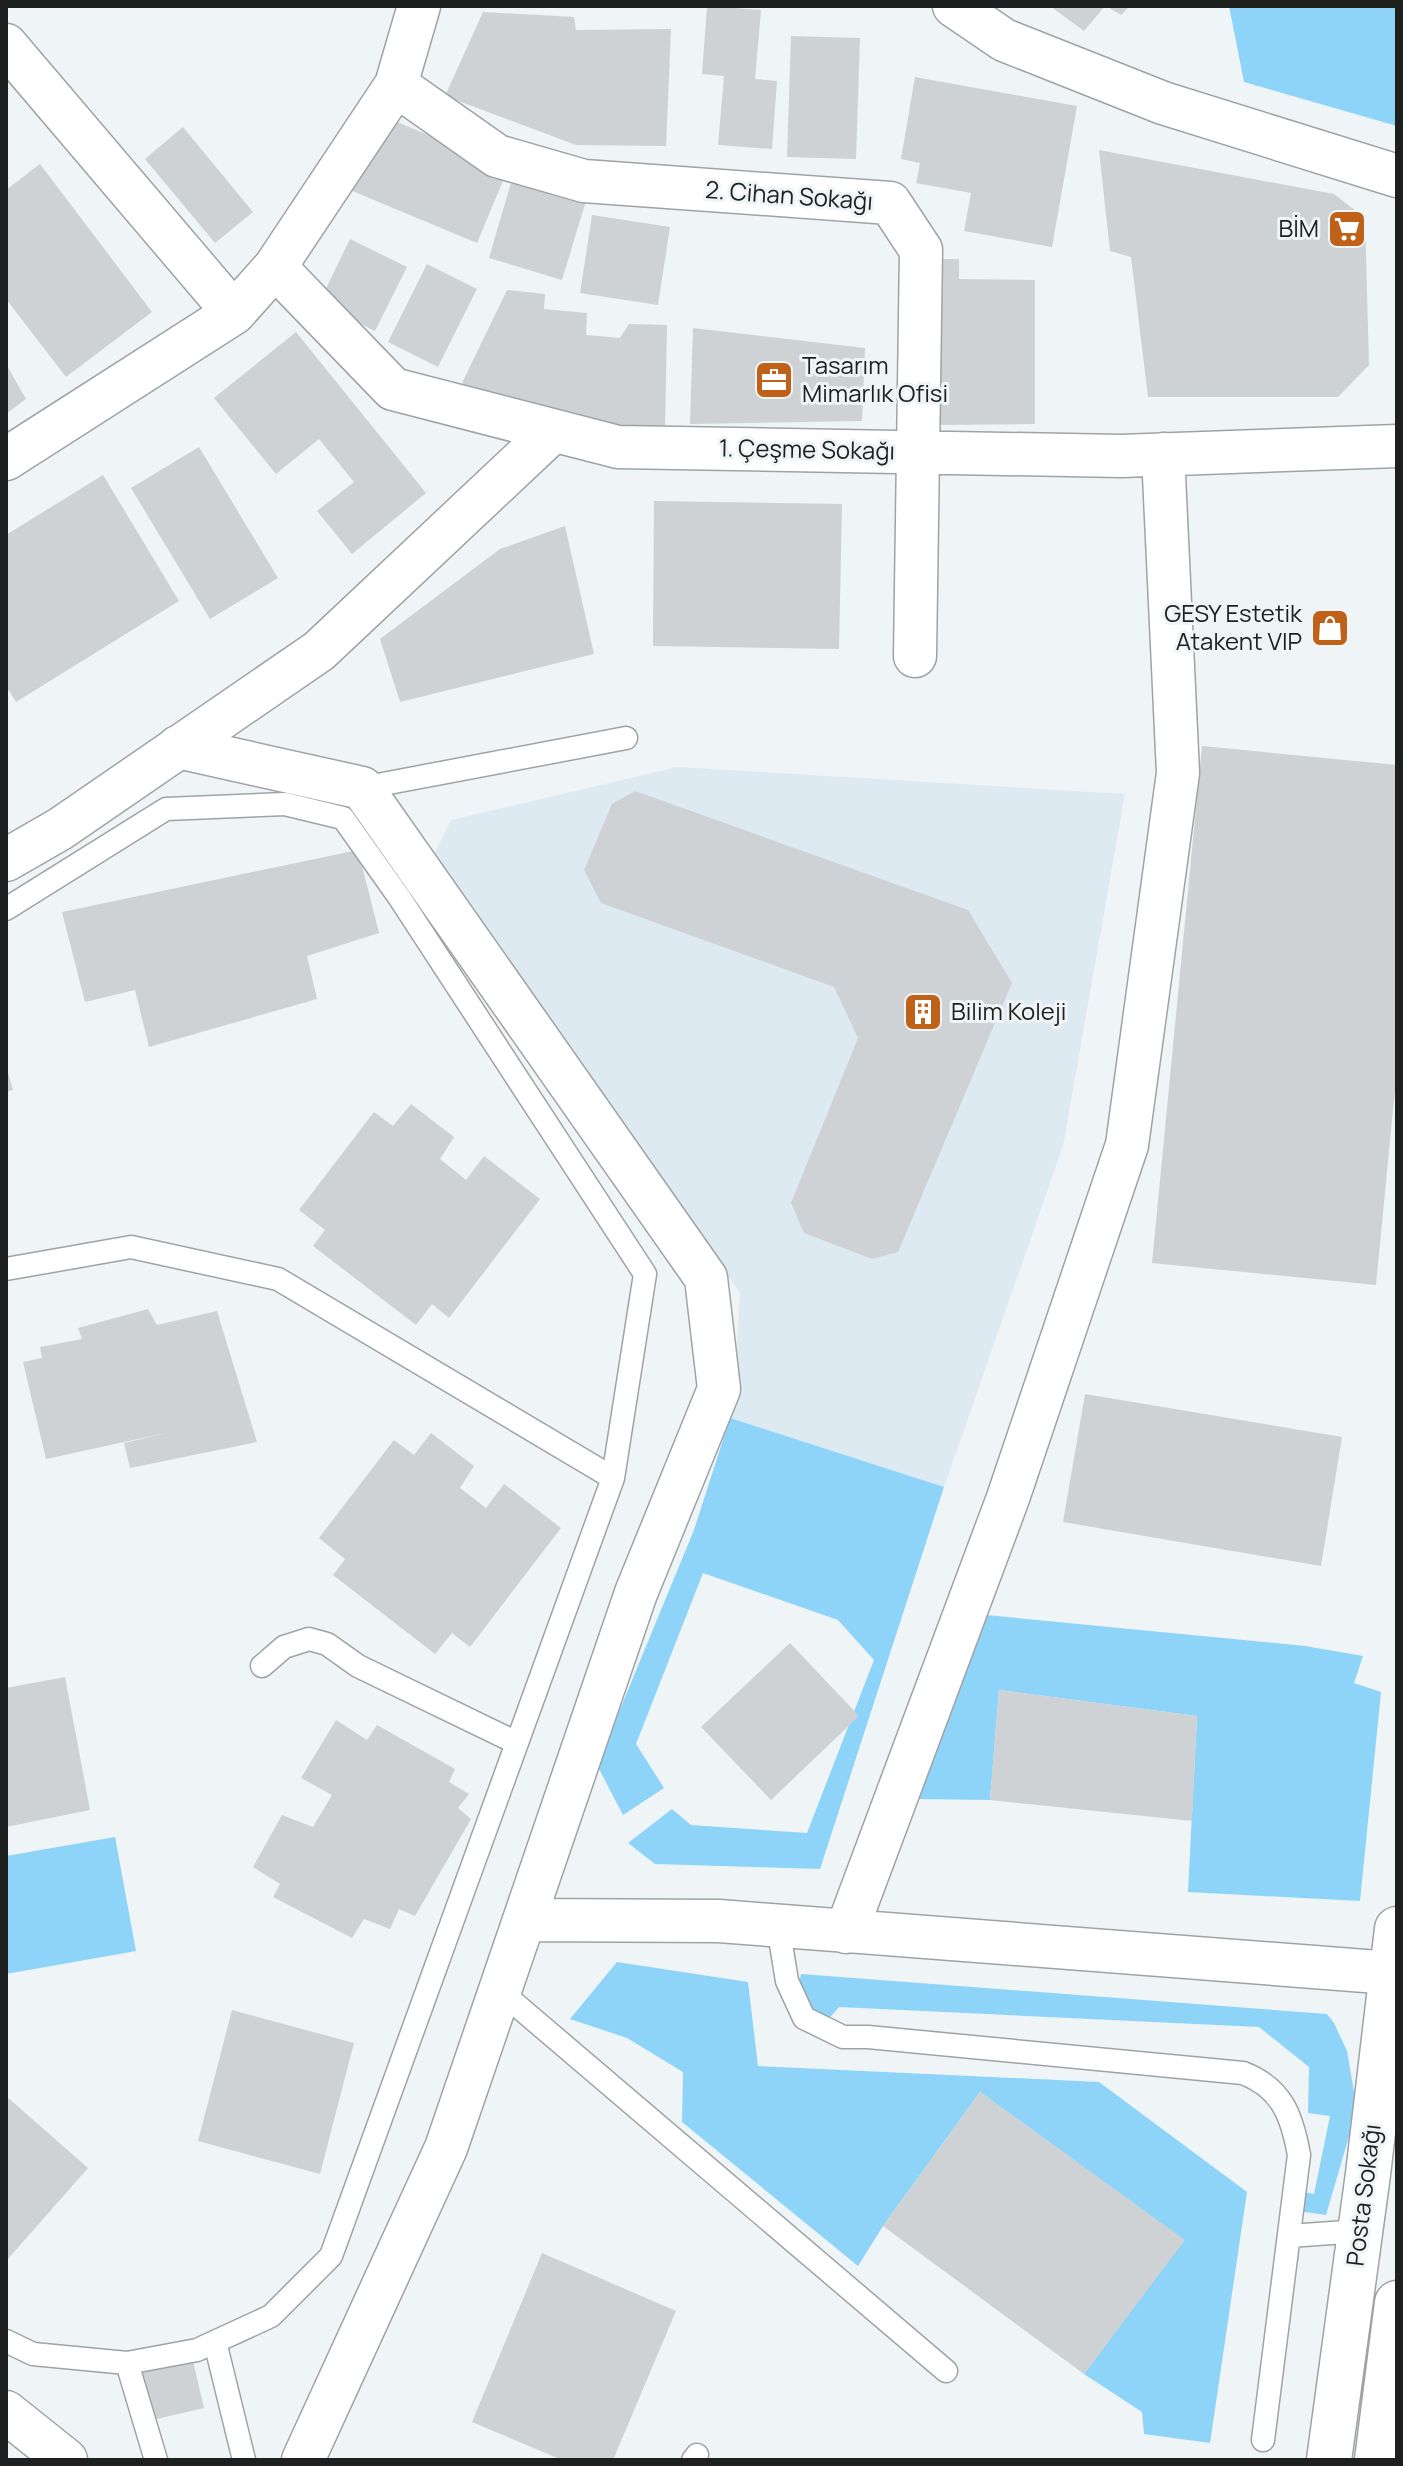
<svg xmlns="http://www.w3.org/2000/svg" width="1403" height="2466" font-family="Manrope,sans-serif">
<style>
.built{fill:#ddeaf1}
.green{fill:#8dd4f8}
.building{fill:#ced2d5}
.lines{fill:none;stroke-linecap:round;stroke-linejoin:round}
.service-casing{stroke:#9fa3a5;stroke-width:25}
.minor-casing{stroke:#9fa3a5;stroke-width:45}
.tertiary-casing{stroke:#9fa3a5;stroke-width:47}
.service{stroke:#fff;stroke-width:22}
.minor{stroke:#fff;stroke-width:42}
.tertiary{stroke:#fff;stroke-width:44}
.labels{text-anchor:middle;stroke-width:6;stroke-linejoin:round;paint-order:stroke}
.street-label{font-size:24px;fill:#1e2020;stroke:#eff4f7}
.poi-label{font-size:24px;fill:#1e2020;stroke:#eff4f7;text-anchor:end}
</style>
<rect width="100%" height="100%" fill="#eff4f7"/>
<!-- built -->
<path class="built" d="M677,767L1125,794L1063,1146L944,1487L730,1418L734,1395L740,1293L432,858L451,820Z"/>
<!-- green -->
<path class="green" d="M1229,6H1397V126L1244,82Z
M730,1418L944,1487L820,1869L655,1864L628,1843L672,1809L691,1825L807,1833L874,1660L838,1620L703,1573L636,1744L664,1788L623,1815L597,1765L694,1530Z
M976,1614L1305,1646L1363,1656L1354,1683L1381,1692L1360,1901L1188,1892L1197,1716L999,1690L990,1800L917,1799Z
M115,1837L136,1951L6,1974V1856Z
M617,1962L748,1982L758,2066L1099,2082L1247,2192L1210,2443L1144,2434L1142,2412L1084,2374L1184,2240L980,2092L883,2226L858,2266L682,2122L683,2072L627,2038L570,2019Z
M801,1974L1327,2014L1334,2023L1347,2051L1357,2109L1326,2215L1291,2210L1292,2190L1314,2194L1330,2116L1308,2113L1309,2067L1259,2027L839,2007L814,2036L795,2007Z"/>
<!-- building -->
<path class="building" d="M707,6L761,10L755,79L777,81L772,149L718,145L724,76L702,74Z
M1050,6H1105L1084,31Z
M1106,6H1130L1121,15Z
M483,12L574,17L576,30L671,29L666,146L576,145L445,96Z
M791,36L860,38L856,159L787,157Z
M915,77L1077,106L1052,247L964,231L971,193L916,183L920,163L901,159Z
M381,115L508,169L477,243L350,190Z
M183,127L253,212L215,243L145,159Z
M1099,150L1334,194L1365,218L1369,365L1338,397H1148L1131,257L1110,251Z
M40,164L152,312L66,377L6,299V190Z
M515,169L589,191L562,280L489,258Z
M592,215L670,227L658,305L580,293Z
M350,239L407,267L375,331L319,303Z
M933,259H959V279L1035,280V424L934,425Z
M427,264L477,289L438,367L388,342Z
M507,290L545,294L544,309L587,313L586,335L620,338L629,324L667,325L665,429L550,427L462,383Z
M693,328L865,348L862,421L690,424Z
M296,332L426,493L352,554L317,511L354,482L319,439L276,474L214,398Z
M6,364L26,399L6,414Z
M199,447L278,578L210,619L131,488Z
M103,475L179,601L16,702L6,686V535Z
M654,501L842,504L839,649L653,646Z
M565,526L594,654L400,702L380,639L500,549Z
M1202,746L1397,765V1069L1376,1285L1152,1263Z
M635,791L968,910L1012,983L898,1252L872,1259L804,1233L791,1203L858,1038L834,987L601,903L584,870L612,804Z
M358,850L379,933L307,956L317,999L149,1047L135,990L85,1002L62,912Z
M6,1065L13,1090L6,1092Z
M411,1104L454,1137L440,1159L466,1180L484,1156L540,1199L449,1318L432,1304L416,1325L313,1246L325,1230L299,1210L374,1112L393,1126Z
M148,1309L157,1325L217,1311L257,1442L130,1468L124,1443L170,1432L46,1459L23,1362L42,1358L40,1347L82,1339L78,1328Z
M1085,1394L1342,1437L1321,1566L1063,1522Z
M431,1433L474,1466L460,1488L486,1508L504,1484L561,1528L470,1647L452,1633L435,1654L333,1575L345,1559L319,1538L394,1440L414,1455Z
M790,1643L859,1716L771,1800L701,1727Z
M65,1677L90,1810L6,1827V1688Z
M999,1690L1197,1716L1192,1821L990,1800Z
M336,1720L367,1740L377,1725L455,1769L449,1782L469,1794L458,1808L471,1819L415,1916L399,1909L390,1929L364,1919L352,1938L273,1897L280,1884L253,1867L282,1815L313,1827L332,1795L301,1778Z
M232,2010L354,2043L320,2174L198,2141Z
M980,2092L1185,2240L1084,2374L883,2226Z
M6,2096L88,2168L8,2259L6,2257Z
M542,2253L676,2311L613,2460H562L472,2422Z
M193,2361L204,2408L152,2420L142,2373Z"/>
<g class="lines">
<!-- service casing -->
<g class="service-casing">
<path id="service" d="M362,788L626,738
M6,909L166,809L285,804L343,818L399,897L645,1274L613,1478L331,2256L271,2316L197,2350L127,2363L33,2354L6,2341
M6,1269L131,1247L278,1279L613,1478
M262,1666L284,1647L309,1639L327,1644L358,1666L517,1743
M778,1926L787,1981L804,2018L843,2037H868L1243,2073C1282,2088 1292,2116 1299,2155L1263,2440
M500,1991L946,2371
M1289,2236L1360,2231
M215,2342L244,2460
M127,2363L156,2460
M693,2460L697,2455"/>
</g>
<!-- minor casing -->
<g class="minor-casing">
<path id="minor" d="M954,6L1004,40L1163,103L1397,176
M6,45L234,313
M396,85L497,156L584,181L890,203L921,250L915,656
M275,267L393,389L618,447L1121,456L1397,446
M6,459L234,313L275,267L396,85L419,6
M178,747L362,788L706,1278L719,1389L636,1593L446,2148L303,2460
M6,860L60,829L319,651L553,431
M524,1920L719,1921L1391,1973
M846,1932L1008,1498L1127,1145L1178,773L1163,454
M6,2412L66,2460"/>
</g>
<!-- tertiary casing -->
<g class="tertiary-casing">
<path id="tertiary" d="M1329,2460L1368,2174L1397,1929
M1377,2460L1397,2303"/>
</g>
<!-- service -->
<use href="#service" class="service"/>
<!-- minor -->
<use href="#minor" class="minor"/>
<!-- tertiary -->
<use href="#tertiary" class="tertiary"/>
</g>
<!-- icons -->
<defs>
<g id="supermarket-square" transform="scale(2)"><rect x="-9" y="-9" width="18" height="18" rx="4" fill="#c0611a" stroke="#eff4f7"/><path d="M-6-5.5h2.5l.6 2H6L4.5 2H-2.5L-4.4-4H-6ZM-1.5 3.2a1.3 1.3 0 1 0 .1 0ZM3 3.2a1.3 1.3 0 1 0 .1 0Z" fill="#fff"/></g>
<g id="office-square" transform="scale(2)"><rect x="-9" y="-9" width="18" height="18" rx="4" fill="#c0611a" stroke="#eff4f7"/><path d="M-6-3h4V-5.5h4V-3h4V5H-6ZM-1-4.5V-3h2v-1.5ZM-6 0V1H6V0Z" fill="#fff"/></g>
<g id="shop-square" transform="scale(2)"><rect x="-9" y="-9" width="18" height="18" rx="4" fill="#c0611a" stroke="#eff4f7"/><path d="M-5-2.5h2.3a2.7 3.5 0 0 1 5.4 0H5L5.5 6h-11ZM-1.5-2.5h3a1.5 2.3 0 0 0-3 0Z" fill="#fff"/></g>
<g id="building-square" transform="scale(2)"><rect x="-9" y="-9" width="18" height="18" rx="4" fill="#c0611a" stroke="#eff4f7"/><path d="M-4-6H4V6H1V3H-1V6H-4ZM-2.5-4.3h1.7v1.8h-1.7ZM.8-4.3h1.7v1.8H.8ZM-2.5-1h1.7V.8h-1.7ZM.8-1h1.7V.8H.8Z" fill="#fff"/></g>
</defs>
<g fill-rule="evenodd">
<use href="#supermarket-square" x="1347" y="229"/>
<use href="#office-square" x="774" y="380"/>
<use href="#shop-square" x="1330" y="628"/>
<use href="#building-square" x="923" y="1012"/>
</g>
<g class="labels">
<!-- street labels -->
<g class="street-label">
<text transform="translate(789 196) rotate(4)" y="8">2. Cihan Sokağı</text>
<text transform="translate(807 450) rotate(1)" y="8">1. Çeşme Sokağı</text>
<text transform="translate(1364 2195) rotate(-83)" y="8">Posta Sokağı</text>
</g>
<!-- poi labels -->
<g class="poi-label">
<text x="1319" y="237">BİM</text>
<text x="802" y="374" text-anchor="start">Tasarım<tspan x="802" dy="28">Mimarlık Ofisi</tspan></text>
<text x="1302" y="622">GESY Estetik<tspan x="1302" dy="28">Atakent VIP</tspan></text>
<text x="951" y="1020" text-anchor="start">Bilim Koleji</text>
</g>
</g>
<!-- border -->
<rect width="1403" height="2466" fill="none" stroke="#1e2020" stroke-width="16"/>
</svg>
